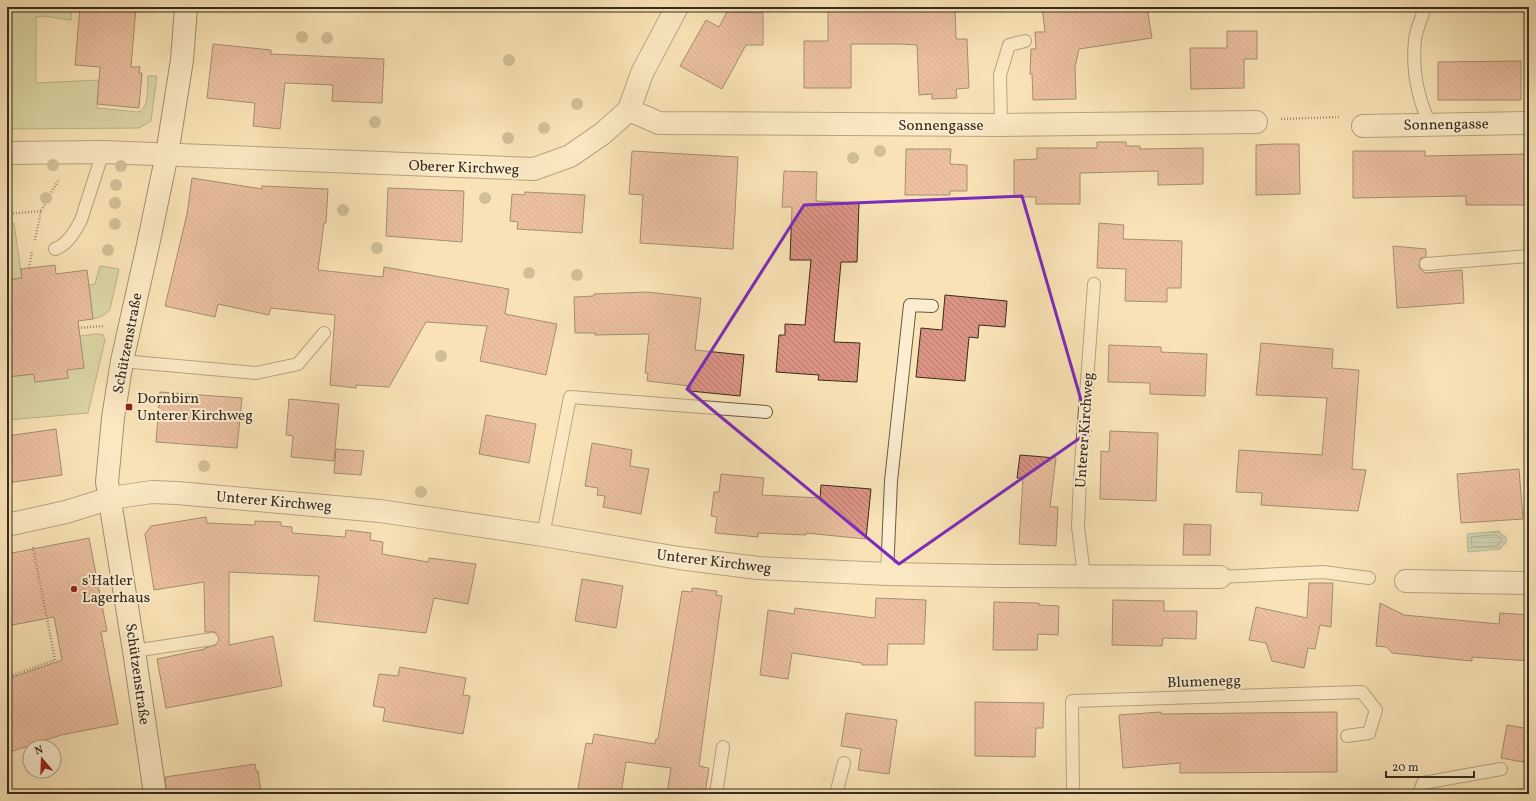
<svg xmlns="http://www.w3.org/2000/svg" width="1536" height="801" font-family="Vollkorn,serif">
<style>
.green{fill:#b9c592;stroke:#787858}
.water{fill:url(#water-rules);stroke:#758375}
.lines{fill:none;stroke-linecap:round;stroke-linejoin:round}
.shore{stroke:#6a7466;stroke-width:1}
.building{fill:url(#building-back-hatch);stroke:#372b1e}
.lane-casing{stroke:#685944;stroke-width:14}
.street-casing{stroke:#685944;stroke-width:24}
.secondary-casing{stroke:#372b1e;stroke-width:24}
.path{stroke:#372b1e;stroke-width:2.5;stroke-dasharray:1 2;stroke-linecap:butt}
.lane{stroke:#fbedd0;stroke-width:12}
.street{stroke:#fbedd0;stroke-width:22}
.secondary{stroke:#fbedd0;stroke-width:22}
.tree{fill:#a09372}
.marked{fill:none;stroke:#7b2cbf;stroke-width:3;stroke-linejoin:round}
.poi-dot{fill:#8f2418;stroke:#fbedd0;stroke-width:1.5}
.labels{text-anchor:middle;stroke-width:4;stroke-linejoin:round;paint-order:stroke}
.street-label{font-size:15px;fill:#372b1e;stroke:#fbedd0}
.poi-label{font-size:15px;fill:#372b1e;stroke:#fbedd0;text-anchor:start}
</style>
<defs>
<pattern id="water-rules" width="6" height="5" patternUnits="userSpaceOnUse"><rect width="6" height="5" fill="#9ebeaf"/><path d="M0 2.5h6" fill="none" stroke="#829b8e"/></pattern>
<pattern id="building-back-hatch" width="6" height="6" patternUnits="userSpaceOnUse"><rect width="6" height="6" fill="#dc9485"/><path d="M-1 5l2 2M0 0l6 6M5-1l2 2" fill="none" stroke="#b3796c"/></pattern>
</defs>
<rect width="100%" height="100%" fill="#f9e3b6"/>
<filter id="stains"><feTurbulence type="fractalNoise" baseFrequency=".005" numOctaves="4"/><feColorMatrix values="0 0 0 0 .2 0 0 0 0 .09 0 0 0 0 .02 0 0 0 .5 -.17"/></filter>
<radialGradient id="worn" r=".72"><stop offset=".6" stop-color="#630" stop-opacity="0"/><stop offset="1" stop-color="#630" stop-opacity=".3"/></radialGradient>
<!-- green -->
<path class="green" d="M7,7H72L71,20L43,16L36,17V83L99,80L97,108L138,112C150,108 147,86 148,76H157L151,121L139,128L7,129Z
M14,223L22,278L7,280V224Z
M100,266L119,269L110,309C106,315 101,317 93,319L89,285L95,284Z
M97,334L103,335L105,340L88,413L7,420V377L34,374L35,382L68,378L67,370L80,336Z"/>
<!-- water -->
<path class="water" d="M1500,531V534L1505,536L1507,540L1505,544L1501,547V549L1468,552L1467,534Z"/>
<g class="lines">
<!-- shore -->
<path class="shore" d="M1496,535L1502,540L1497,546L1473,547L1472,546L1471,539L1472,537Z"/>
</g>
<!-- building -->
<path class="building" d="M80,7H136L131,67H140L139,73H142L139,108L97,104L100,67L75,65Z
M885,7H955L956,39H967L969,88L956,89L957,98L932,99V94L919,95L917,45L901,44H851V88H804V41H828V10L886,8Z
M1042,7H1147L1152,38L1079,49L1075,67L1076,99L1033,100L1032,74H1030L1031,49H1036L1035,32H1045Z
M727,12L763,13V45H746L722,89L680,66L706,20L719,27Z
M1227,31H1257V59H1244V88L1191,89L1190,48H1227Z
M213,44L271,50V54L384,59L382,103L332,101L333,85L285,83L280,129L253,126L255,103L207,98Z
M1521,61V100H1438V62Z
M1097,142H1126V146H1140V149L1203,148V184L1158,185V171L1080,173V204H1036V197H1014V160L1037,159V148H1097Z
M1276,144H1299L1300,194L1256,195V145Z
M906,149H951L950,164L967,165V191H950V195H905Z
M632,151L738,157L733,249L640,243L643,195L629,194Z
M1353,151H1425V156L1529,154V205H1466V196L1353,198Z
M784,171L817,172L816,201L859,203L857,262H841L834,342L860,343L857,382L818,380L819,375L776,372L779,335H785V324L805,325L811,260H790L792,207H782Z
M192,178L262,189V186L328,189L326,223H324L318,270L383,277L384,267L509,289L505,314L557,324L546,375L480,361L487,326L426,322L389,387L356,385V388L330,385L335,315L271,308L269,315L218,304L215,317L165,306L187,214Z
M388,188L464,191L462,242L386,236Z
M525,192L585,195L582,233L517,229L518,222L510,221L512,194L524,195Z
M1099,223L1124,225L1123,239L1182,241L1181,288H1167V302L1125,301L1126,269L1097,268Z
M1393,246L1426,249V257L1421,258L1419,264L1420,269L1425,273L1462,270L1464,303L1397,308Z
M55,265L56,274L87,270L93,319L78,321L84,368L67,370L68,378L35,382L34,374L7,377V280L22,278L21,269Z
M647,292L701,298L695,350L744,355L740,396L690,391V386L647,381L648,373H645L649,334L595,335V333H575L574,297L594,296V294Z
M945,295L1007,301L1005,327L979,325L978,338L969,337L965,381L916,377L921,328L942,330Z
M1261,343L1333,349L1332,368L1359,370L1352,469L1366,470L1358,511L1261,505L1262,493L1236,492L1239,450L1322,455L1327,398L1256,395Z
M1109,345L1161,347V352L1207,354L1205,396L1150,394V383L1108,382Z
M160,392L242,398L237,448L156,442Z
M289,399L339,404L334,461L291,457L293,436L286,435Z
M486,415L536,424L529,463L479,454Z
M56,429L62,475L7,483V436Z
M1110,431L1158,433L1156,501L1100,499L1101,451L1109,452Z
M592,443L632,450L630,466L649,469L641,514L603,507L605,496L597,495L598,488L585,486Z
M336,449L364,451L361,475L334,473Z
M1020,455L1056,458L1050,507H1058L1056,546L1019,544L1023,478H1017Z
M1519,469L1523,519L1461,523L1457,474Z
M721,474L764,478L762,495L820,498L821,485L871,489L866,539L806,533V535L758,533V537L715,533L717,517L711,516L714,492H719Z
M206,517L207,523L255,525V521L281,522V526L292,527V533L345,537L346,530L371,533L370,540L383,542L382,554L428,562L429,558L476,564L468,604L434,598L426,633L314,621L319,576L229,572V645L273,636L282,686L166,708L157,659L205,649V648L216,645L219,638L215,632H205L204,582L154,590L145,534L151,526Z
M1184,524L1211,525L1210,555H1183Z
M89,538L107,631L101,632L118,724L61,735L7,753V679L62,660L54,617L7,626V554Z
M582,579L623,586L616,628L575,621Z
M1309,583H1333L1331,627L1320,625L1315,649L1308,648L1304,668L1272,661L1266,643L1249,640L1256,607L1307,618Z
M692,588L717,591L716,595L722,596L699,766L709,768L705,794H667L671,768L626,762L621,794H577L586,743L592,744L594,734L655,744L656,739H658L682,591L692,592Z
M876,598L926,600L924,644H888L887,665H862V663L792,653L788,679L760,675L768,610L794,614L795,608L875,618Z
M1113,600L1164,601V611H1197L1196,639L1163,638L1162,646L1112,645Z
M994,602L1039,603V605L1059,606L1058,635L1038,634L1037,650H993Z
M1380,603L1404,615L1499,624L1500,613L1529,615V661L1472,657V661L1392,653L1387,647L1376,646Z
M400,667L466,678L463,695L470,696L463,734L383,721L385,708L373,706L379,674L398,676Z
M975,702L1044,703L1043,728H1036L1035,757L975,756Z
M1161,712V714L1337,712V772L1180,773V763L1123,768L1119,715Z
M846,713L897,720L889,774L858,770L861,749L841,746Z
M1507,725L1529,729V763L1501,758Z
M255,764L256,771H258L261,794H167L165,777Z"/>
<g class="lines">
<!-- lane casing -->
<g class="lane-casing">
<path id="lane" d="M1424,10C1421,20 1416,30 1415,40C1412,70 1417,97 1430,124
M1001,125L1000,75L1009,45L1025,41
M55,249C67,245 75,232 81,220L103,152
M1426,264L1529,256
M122,361L256,373L298,364L324,333
M543,535L570,397L766,412
M887,574L891,481L910,305L932,306
M1084,575L1078,527L1080,478L1094,284
M1220,577L1323,572L1369,578
M134,651L212,639
M716,794L723,747
M836,794L844,763
M1073,794L1072,701L1362,692L1376,710L1369,733L1347,736
M1419,794L1423,783L1501,769"/>
</g>
<!-- street casing -->
<g class="street-casing">
<path id="street" d="M629,110L659,123L1001,125L1256,122
M1363,126L1529,123
M7,153L103,152L534,169L570,156L602,134L629,110L642,73L677,7
M7,525L66,512L111,498L152,492L177,493L380,511L543,535L679,558L758,568L887,574L999,576L1220,577
M1406,581L1529,583"/>
</g>
<!-- secondary casing -->
<g class="secondary-casing">
<path id="secondary" d="M155,794L134,651L107,482L113,418L122,361L148,245L167,154L182,60L186,7"/>
</g>
<!-- path -->
<path class="path" d="M1281,119L1340,117
M7,214L41,211
M35,240L41,211L59,179
M29,268L32,251
M78,328L104,326
M7,677L55,660L33,547"/>
<!-- lane -->
<use href="#lane" class="lane"/>
<!-- street -->
<use href="#street" class="street"/>
<!-- secondary -->
<use href="#secondary" class="secondary"/>
</g>
<!-- trees -->
<g class="tree">
<circle cx="302" cy="37" r="6"/>
<circle cx="327" cy="38" r="6"/>
<circle cx="509" cy="60" r="6"/>
<circle cx="577" cy="104" r="6"/>
<circle cx="375" cy="122" r="6"/>
<circle cx="544" cy="128" r="6"/>
<circle cx="508" cy="138" r="6"/>
<circle cx="880" cy="151" r="6"/>
<circle cx="853" cy="158" r="6"/>
<circle cx="53" cy="165" r="6"/>
<circle cx="121" cy="166" r="6"/>
<circle cx="116" cy="185" r="6"/>
<circle cx="46" cy="198" r="6"/>
<circle cx="485" cy="198" r="6"/>
<circle cx="115" cy="203" r="6"/>
<circle cx="343" cy="210" r="6"/>
<circle cx="115" cy="224" r="6"/>
<circle cx="377" cy="248" r="6"/>
<circle cx="108" cy="250" r="6"/>
<circle cx="529" cy="273" r="6"/>
<circle cx="577" cy="275" r="6"/>
<circle cx="441" cy="356" r="6"/>
<circle cx="204" cy="466" r="6"/>
<circle cx="421" cy="492" r="6"/>
</g>
<!-- marked area -->
<path d="M0 0H1536V801H0ZM1022,196L1090,431L899,564L687,389L804,205Z" fill="#f9e3b6" fill-opacity=".55" fill-rule="evenodd"/>
<path class="marked" d="M1022,196L1090,431L899,564L687,389L804,205Z"/>
<!-- markers -->
<g class="poi-dot">
<rect x="125" y="403" width="8" height="8" rx="2"/>
<circle cx="74" cy="589" r="4"/>
</g>
<g class="labels">
<!-- street labels -->
<g class="street-label">
<text transform="translate(1446 124) rotate(-1)" y="5">Sonnengasse</text>
<text x="941" y="130">Sonnengasse</text>
<text transform="translate(464 167) rotate(2)" y="5">Oberer Kirchweg</text>
<text transform="translate(127 343) rotate(-79)" y="5">Schützenstraße</text>
<text transform="translate(1084 430) rotate(-86)" y="5">Unterer Kirchweg</text>
<text transform="translate(274 501) rotate(5)" y="5">Unterer Kirchweg</text>
<text transform="translate(714 561) rotate(7)" y="5">Unterer Kirchweg</text>
<text transform="translate(138 674) rotate(82)" y="5">Schützenstraße</text>
<text transform="translate(1204 681) rotate(-2)" y="5">Blumenegg</text>
</g>
<!-- poi labels -->
<g class="poi-label">
<text x="137" y="403">Dornbirn<tspan x="137" dy="17">Unterer Kirchweg</tspan></text>
<text x="82" y="585">s'Hatler<tspan x="82" dy="17">Lagerhaus</tspan></text>
</g>
</g>
<!-- margin -->
<rect width="1536" height="801" fill="none" stroke="#f9e3b6" stroke-width="24"/>
<rect x="8" y="8" width="1520" height="785" fill="none" stroke="#372b1e" stroke-width="2"/>
<rect x="12" y="12" width="1512" height="777" fill="none" stroke="#372b1e"/>
<!-- north arrow -->
<g transform="translate(42 759) rotate(341)"><circle r="19" fill="#fbedd0" stroke="#ad9f89"/>
<path d="M0-3L7 15L0 10L-7 15Z" fill="#8f2418"/>
<text y="-6" font-size="11" font-weight="bold" text-anchor="middle" fill="#372b1e">N</text>
</g>
<!-- scale -->
<path d="M1386 771v6h88v-6" fill="none" stroke="#372b1e" stroke-width="2"/>
<text x="1392" y="771" font-size="12" fill="#372b1e" stroke="#fbedd0" stroke-width="3" paint-order="stroke">20 m</text>
<rect width="100%" height="100%" filter="url(#stains)"/>
<rect width="100%" height="100%" fill="url(#worn)"/>
</svg>
